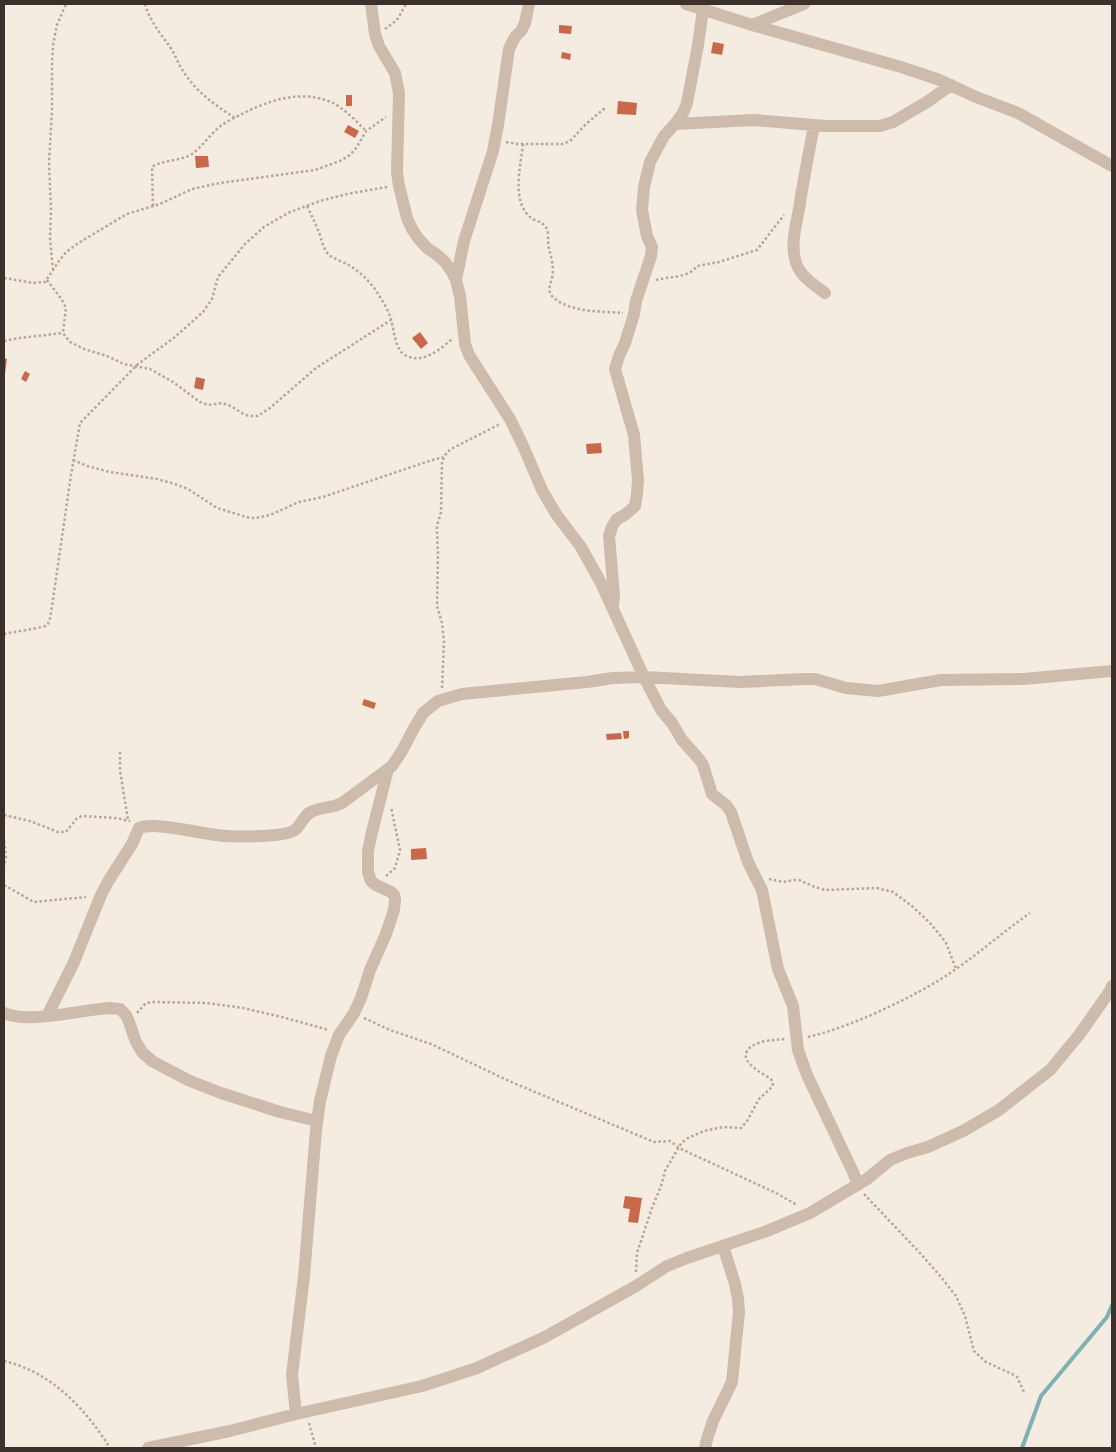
<svg xmlns="http://www.w3.org/2000/svg" width="1116" height="1452" font-family="Commissioner,sans-serif">
<style>
.lines{fill:none;stroke-linecap:round;stroke-linejoin:round}
.stream{stroke:#7fb0b2;stroke-width:4}
.building{fill:#c8694b}
.path{stroke:#b9a596;stroke-width:2.5;stroke-dasharray:2.5 2.5;stroke-linecap:butt}
.minor{stroke:#cdbbac;stroke-width:12}
</style>
<rect width="100%" height="100%" fill="#f4ebe1"/>
<g class="lines">
<!-- stream -->
<path class="stream" d="M1022,1448L1041,1396L1107,1317L1112,1305"/>
</g>
<!-- building -->
<path class="building" d="M559,25L572,26L571,34L559,33Z
M713,42L724,44L722,55L711,53Z
M562,52L571,54L570,60L561,58Z
M346,95H352V106H346Z
M618,101L637,103L636,115L617,114Z
M348,125L359,131L355,138L344,132Z
M195,156H208L209,167L196,168Z
M420,332L428,343L421,349L412,338Z
M4,358L7,359L5,373H4Z
M25,371L30,374L26,382L21,379Z
M196,377L205,379L203,390L194,388Z
M601,443L602,453L587,454L586,444Z
M364,699L376,703L374,709L362,705Z
M623,731H629V738L624,739Z
M621,733L622,739L607,740L606,734Z
M426,848L427,859L411,860V849Z
M625,1196L642,1198L638,1223L628,1222L630,1209L623,1208Z"/>
<g class="lines">
<!-- path -->
<path class="path" d="M145,4C149,20 161,34 170,47C176,56 179,66 185,74C198,93 216,106 235,118
M385,29L397,20L406,4
M506,142L517,144H563L570,141L586,124L605,108
M523,144C521,165 512,196 527,214C535,224 546,219 548,234C548,239 548,244 549,249C551,256 553,264 553,272C553,279 545,291 553,297C570,313 601,311 623,313
M153,206L152,167C164,159 179,162 192,154C203,146 211,133 222,125C229,120 238,116 246,112C273,99 301,90 331,102C344,108 356,121 366,131
M307,206C312,216 316,225 320,235C322,242 324,250 329,255C334,259 341,261 347,264C361,272 373,284 381,299C385,304 388,311 390,316C394,327 394,349 405,355C422,365 441,349 453,338
M53,270L50,238L51,211L49,162L52,111V64L53,45L57,25L66,4
M4,278L33,283L45,282L59,261L66,252L80,242L127,214L160,204L192,189L220,183L315,170L340,161L350,155L357,147L366,131L386,117
M47,280L62,300L66,308L63,333L70,342L84,349L107,356L124,364L150,369L173,382L200,402L208,405L222,403L231,406L245,415L252,416H258L270,408L316,368L391,320
M656,280C670,276 687,279 697,266L719,262L757,250L784,215
M4,341L19,338L63,333
M73,460L87,466L110,472L157,479L175,484L188,489L217,508L250,518H256L270,515L299,502L323,497L426,462L443,457
M4,634C11,632 44,628 47,625C50,622 50,617 51,613L71,475L80,423L138,364L175,337L203,312L212,299L218,277L245,244L264,227L290,212L320,201L347,194L387,187
M442,688L444,642L442,623L437,606L438,554L437,533V526L441,512L442,461L447,452L453,448L500,424
M120,752V770L128,820
M4,815L30,821L58,832H66L77,818L82,816L116,818L130,821
M4,841L6,856L4,867
M386,876L395,868L400,850L391,807
M769,879L783,882L794,880H799L815,887L825,890L877,888L893,892L913,907L930,923L940,935L946,943L956,969
M4,885L34,902L86,897
M137,1013L146,1003L154,1002L207,1003L243,1008L282,1017L329,1030
M364,1018L390,1030L431,1044L509,1081L654,1142L670,1141L679,1148L776,1193L797,1205
M808,1037C829,1032 850,1024 869,1016C900,1002 929,988 956,969C982,951 1004,931 1030,913
M864,1194L920,1253L941,1277L956,1296L965,1316L974,1351L986,1362L1012,1374L1017,1377L1024,1392
M636,1272L637,1253L652,1208L661,1186L665,1171L680,1145L686,1139L704,1131L723,1127L741,1128L747,1121L759,1099L770,1089L773,1085L771,1079C764,1074 740,1063 747,1051C750,1046 756,1044 761,1042C769,1040 777,1040 785,1039
M4,1361C51,1372 85,1408 110,1448
M309,1423L316,1448"/>
<!-- minor -->
<path class="minor" d="M371,4L375,34L379,46L395,73L399,93L397,172L399,186L407,218L412,229L418,238L427,248L436,254L445,262L452,272L456,280L460,296L465,344L469,355L510,419L524,448L542,490L556,514L581,547L601,583L644,677L661,710L672,723L682,740L699,759L703,765L712,794L726,805L731,812L748,862L762,890L778,969L793,1006L798,1050L807,1075L853,1172L858,1185
M686,4L752,25L901,67L937,79L976,97L1018,113L1112,166
M752,25L804,4
M675,124L753,120L827,126H880L893,122L927,102L951,85
M814,125C809,153 803,181 799,209C796,225 791,243 795,259C798,275 813,284 825,293
M456,280L464,241L493,151L498,125L509,49L515,37L521,31L525,23L529,4
M613,606L614,595L609,536L612,527L616,520L626,514L635,506L637,494L638,480L634,435L615,369L619,356L625,343L634,314L636,301L651,256L652,247L647,236L642,210L644,187L650,162L664,136L675,124L683,113L687,103L698,45L703,10
M4,1013C29,1024 80,1010 109,1008L120,1009L126,1015L129,1022L136,1042L142,1052L152,1061L165,1068L190,1081L221,1093L280,1112L317,1121
M47,1016L74,962L101,895L109,880L132,844L139,828C156,821 205,835 226,836C239,837 286,837 295,830C302,824 304,814 313,811C323,807 333,808 342,803L392,766L402,751L413,730L423,713L438,701L462,694L587,682L613,678L644,677L740,682L804,679H815L846,688L878,691L941,680L1023,679L1112,671
M296,1414L292,1375L304,1276L316,1130L320,1101L331,1056L339,1035L354,1013L361,998L370,970L386,934L394,910L395,899L394,895L391,892L376,885L371,881L368,872V851L372,832L388,769
M148,1448L230,1431L296,1414L422,1386L477,1368L545,1337L636,1286L667,1266L687,1258L767,1231L810,1213L867,1179L890,1160L907,1153L928,1147L963,1131L999,1110L1050,1070L1079,1035L1110,991L1112,986
M705,1448L707,1439L713,1421L732,1382L739,1312L738,1299L735,1284L723,1246"/>
</g>
<!-- border -->
<rect width="1116" height="1452" fill="none" stroke="#3b302b" stroke-width="10"/>
</svg>
